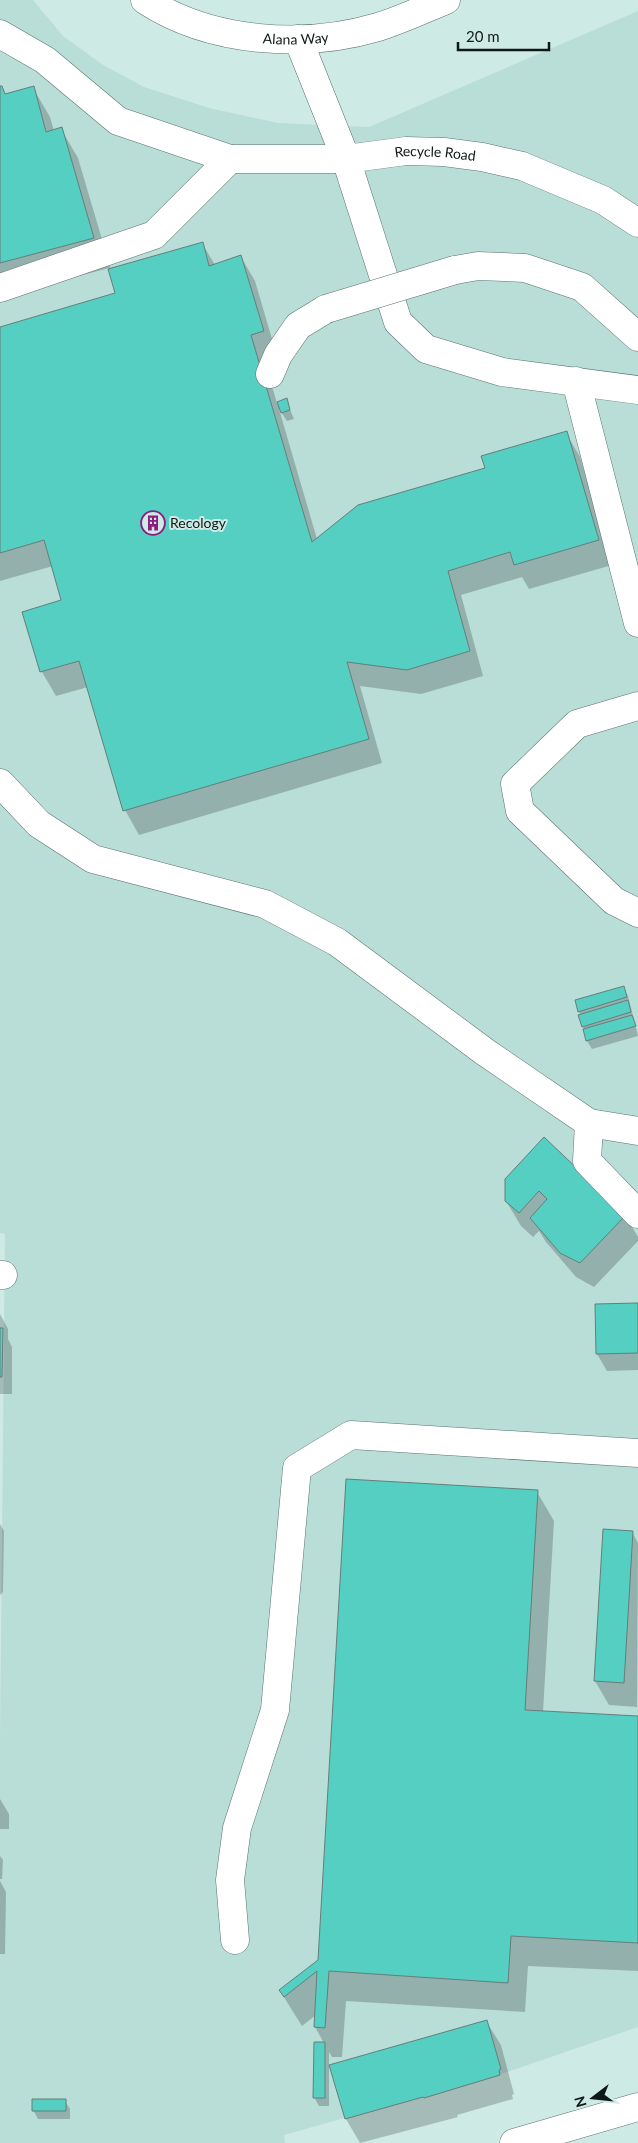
<svg xmlns="http://www.w3.org/2000/svg" width="638" height="2143" font-family="Lato,sans-serif">
<style>
.built{fill:#b9ddd7}
.shadow{fill:#0003}
.building{fill:#54cfc2;stroke:#657e7b}
.lines{fill:none;stroke-linecap:round;stroke-linejoin:round}
.minor-casing{stroke:#5b7370;stroke-width:29}
.minor{stroke:#fff;stroke-width:28}
.minor-bridge-casing{stroke:#5b7370;stroke-width:29;stroke-linecap:butt}
.minor-bridge{stroke:#fff;stroke-width:28}
.labels{text-anchor:middle;stroke-width:4;stroke-linejoin:round;paint-order:stroke}
.street-label{font-size:14px;fill:#0e1816;stroke:#ceeae5}
.poi-label{font-size:14px;fill:#0e1816;stroke:#ceeae5;text-anchor:start}
</style>
<rect width="100%" height="100%" fill="#ceeae5"/>
<!-- built -->
<path class="built" d="M0,0H33L63,36L103,65L144,87L209,108L278,123L369,127L638,11V2027L504,2073L284,2135L285,2143H0V1743L5,1234L0,1233Z"/>
<!-- shadow -->
<path class="shadow" d="M2,87L6,95L33,88L50,117L54,131L61,129L78,158L111,270L202,243L215,265L241,257L255,281L277,356L264,360L277,403L286,400L294,419L287,421L279,409L317,539L486,469L566,433L580,457L612,565L529,589L522,577L461,595L483,676L421,694L360,686L382,763L139,835L125,810L88,687L56,696L42,672L24,612L63,601L53,566L0,581V328L116,294L109,268L0,297V88Z
M623,987L628,996L638,1036L592,1049L587,1041L579,1011Z
M506,1179L625,1215L638,1237V1241L594,1287L576,1277L546,1242L539,1231L533,1237L521,1226L506,1201Z
M638,1304V1370L607,1371L597,1354Z
M0,1314L8,1329V1339L12,1347V1394H0Z
M537,1492L554,1521L543,1712L638,1717V1971L528,1966L525,2012L346,2001L342,2057H332L329,2052V2106H319L314,2097L324,2043L315,2027L316,2015L302,2026L280,1991L319,1960Z
M0,1524L4,1531L3,1592L0,1595Z
M632,1532L638,1543L637,1707L609,1705L595,1681Z
M0,1774V1799L9,1814V1829H0Z
M0,1856L3,1860L2,1879H0Z
M0,1881L6,1892L5,1954H0Z
M486,2021L501,2045L514,2094L512,2095L513,2099L457,2115L458,2117L360,2143L346,2119L331,2066Z
M65,2101L70,2109V2119H38L33,2110Z"/>
<!-- building -->
<path class="building" d="M0,86H2L5,94L34,86L46,132L62,127L94,238L0,263Z
M203,242L209,266L241,255L264,331L251,335L312,542L358,505L485,468L481,456L567,431L599,540L514,565L510,552L448,571L470,651L407,670L347,662L369,739L123,811L79,661L40,672L22,612L61,600L44,540L0,553V327L115,293L108,269Z
M287,398L290,410L281,413L277,402Z
M624,986L627,997L578,1012L575,1000Z
M628,1000L631,1012L582,1027L578,1015Z
M632,1015L636,1026L586,1041L583,1029Z
M544,1137L626,1215L580,1263L560,1253L530,1218L547,1199L539,1191L519,1213L505,1201V1179Z
M638,1303V1353L596,1354L595,1304Z
M0,1328H3L2,1377H0Z
M346,1479L538,1490L525,1710L638,1716V1943L511,1936L508,1983L329,1971L325,2028L314,2027L317,1971L284,1997L279,1990L318,1960Z
M603,1529L633,1531L624,1683L594,1681Z
M487,2020L501,2069L499,2070L500,2075L424,2098L423,2097L345,2119L329,2065Z
M314,2042H325V2098H313Z
M32,2099H66V2111H32Z"/>
<g class="lines">
<!-- minor casing -->
<g class="minor-casing">
<g id="minor">
<path id="s1" d="M145,0C211,43 304,49 378,27C401,20 424,9 446,0"/>
<path d="M0,34L45,60L118,121L230,159H346L398,322L426,349L502,372L638,390"/>
<path id="s2" d="M298,39L346,159L406,151L444,152L482,157L522,166L603,200L638,223"/>
<path d="M455,270L478,266L525,268L582,287L638,337"/>
<path d="M0,288L154,235L230,159"/>
<path d="M270,374L278,355L298,326L326,309"/>
<path d="M576,381L638,623"/>
<path d="M638,706L577,724L515,784L520,811L614,901L638,913"/>
<path d="M0,783L39,824L93,859L265,904L337,942L485,1052L589,1123L638,1131"/>
<path d="M589,1123L587,1161L638,1214"/>
<path d="M0,1275H3"/>
<path d="M235,1940L230,1880L237,1828L275,1710L297,1468L351,1435L638,1453"/>
<path d="M514,2143L638,2107"/>
</g>
</g>
<!-- minor -->
<use href="#minor" class="minor"/>
<!-- minor-bridge casing -->
<g class="minor-bridge-casing">
<path id="minor-bridge" d="M326,309L455,270"/>
</g>
<!-- minor-bridge -->
<use href="#minor-bridge" class="minor-bridge"/>
</g>
<!-- icons -->
<defs>
<g id="building-ring" transform="scale(1.25)"><circle r="9.5" fill="#ceeae5" stroke="#8d1e80" stroke-width="1.5"/><path d="M-4-6H4V6H1V3H-1V6H-4ZM-2.5-4.3h1.7v1.8h-1.7ZM.8-4.3h1.7v1.8H.8ZM-2.5-1h1.7V.8h-1.7ZM.8-1h1.7V.8H.8Z" fill="#8d1e80"/></g>
</defs>
<g fill-rule="evenodd">
<use href="#building-ring" x="153" y="523"/>
</g>
<g class="labels">
<!-- street labels -->
<g class="street-label">
<text dy="5" stroke="none"><textPath href="#s1" startOffset="158">Alana Way</textPath></text>
<text dy="5" stroke="none"><textPath href="#s2" startOffset="219">Recycle Road</textPath></text>
</g>
<!-- poi labels -->
<g class="poi-label">
<text x="170" y="528">Recology</text>
</g>
</g>
<!-- north arrow -->
<g transform="translate(593 2098) rotate(254)" stroke="#ceeae5" stroke-width="4" paint-order="stroke">
<path d="M0-4L9 19L0 12L-9 19Z" fill="#0e1816"/>
<text y="-8" font-size="14" font-weight="bold" text-anchor="middle" fill="#0e1816">N</text>
</g>
<!-- scale -->
<path d="M458 42v8h91v-8" fill="none" stroke="#0e1816" stroke-width="2.5"/>
<text x="466" y="42" font-size="15" fill="#0e1816" stroke="#ceeae5" stroke-width="4" paint-order="stroke">20 m</text>
</svg>
